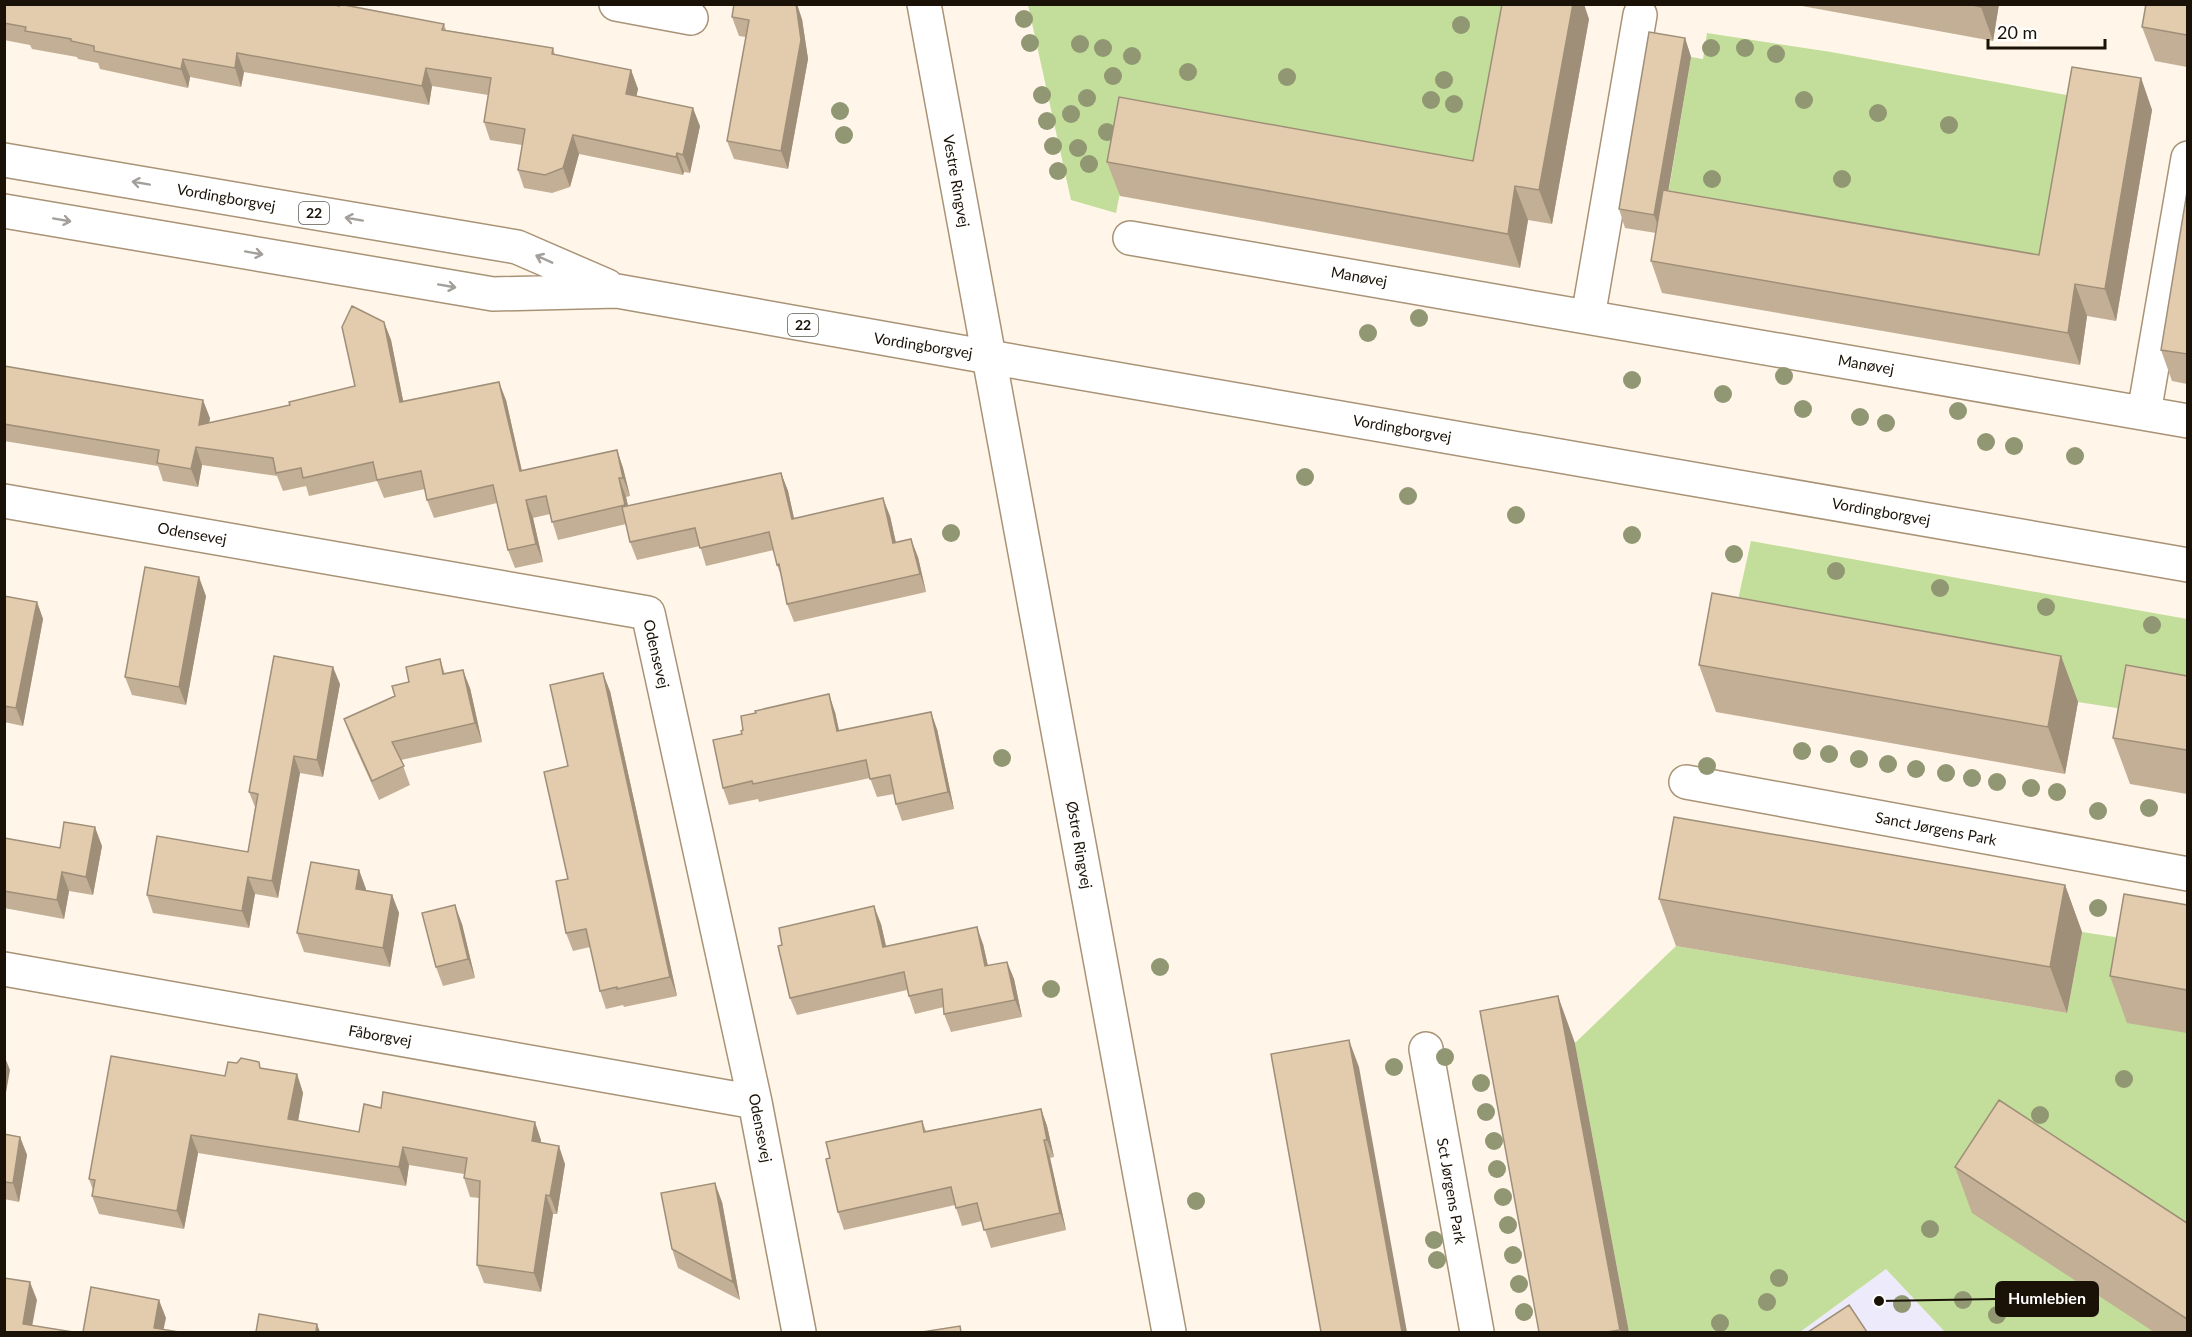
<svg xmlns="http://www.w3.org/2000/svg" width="2192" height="1337" font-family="Lato,sans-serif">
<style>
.education{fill:#edeafc}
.green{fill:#c2de9a}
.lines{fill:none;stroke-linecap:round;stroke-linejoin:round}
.minor-casing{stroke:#a99376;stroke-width:36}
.tertiary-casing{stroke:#a99376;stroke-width:36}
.primary-casing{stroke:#a99376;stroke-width:36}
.minor{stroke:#fff;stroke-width:33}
.tertiary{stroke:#fff;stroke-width:33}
.primary{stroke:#fff;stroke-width:33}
.tree{fill:#919772}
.wall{fill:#c3af95}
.shaded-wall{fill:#9f8f79}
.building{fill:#e3ccad;stroke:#9f8f79;stroke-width:1.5}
.oneway{stroke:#a3a09c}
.labels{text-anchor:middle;stroke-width:5;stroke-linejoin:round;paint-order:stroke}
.shield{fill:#fff;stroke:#5f5951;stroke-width:1.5}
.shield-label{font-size:14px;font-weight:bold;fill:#1a1207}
.street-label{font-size:15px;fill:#1a1207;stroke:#fff}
.leader{fill:none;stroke:#1a1207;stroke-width:2}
.callout-dot{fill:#1a1207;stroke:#fff;stroke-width:2}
.callout{fill:#1a1207;stroke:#1a1207;stroke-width:2}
.callout-label{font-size:16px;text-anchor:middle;font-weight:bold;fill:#fff}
</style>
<rect width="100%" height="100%" fill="#fff5e9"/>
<!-- education -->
<path class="education" d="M1886,1269L1945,1332H1800Z"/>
<!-- green -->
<path class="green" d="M1509,4L1486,195L1132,132L1116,213L1071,200L1028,5Z
M1707,33L1831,52L2083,98L2046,308L1664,219L1691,57L1703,59Z
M1751,541L2187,619V719L2078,702L1729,640Z
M2082,932L2141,941L2187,1033V1259L2154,1332H1945L1886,1269L1800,1332H1629L1575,1043L1676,946L2067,1013Z"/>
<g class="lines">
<!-- minor casing -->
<g class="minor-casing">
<path id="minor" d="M616,4L691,18
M1130,238L2188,421
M1588,317L1640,15
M2144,413L2188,158
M4,501L648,613L755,1102L799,1332
M1686,782L2188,874
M4,969L755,1102
M1426,1049L1477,1332"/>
</g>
<!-- tertiary casing -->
<g class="tertiary-casing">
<path id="tertiary" d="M1169,1332L989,357L2188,565"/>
</g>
<!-- primary casing -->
<g class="primary-casing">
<path id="primary" d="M4,160L517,247L607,286
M4,211L493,294L617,291L989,357L924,4"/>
</g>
<!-- minor -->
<use href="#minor" class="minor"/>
<!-- tertiary -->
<use href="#tertiary" class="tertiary"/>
<!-- primary -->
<use href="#primary" class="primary"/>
</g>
<!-- trees -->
<g class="tree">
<circle cx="1024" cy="19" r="9"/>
<circle cx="1461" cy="25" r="9"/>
<circle cx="1030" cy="43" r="9"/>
<circle cx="1080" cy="44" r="9"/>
<circle cx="1103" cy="48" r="9"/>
<circle cx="1711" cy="48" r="9"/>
<circle cx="1745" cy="48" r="9"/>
<circle cx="1776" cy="54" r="9"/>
<circle cx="1132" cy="56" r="9"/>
<circle cx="1188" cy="72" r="9"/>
<circle cx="1113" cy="76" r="9"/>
<circle cx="1287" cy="77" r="9"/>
<circle cx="1444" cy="80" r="9"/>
<circle cx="1042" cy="95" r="9"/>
<circle cx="1087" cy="98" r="9"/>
<circle cx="1431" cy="100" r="9"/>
<circle cx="1804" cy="100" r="9"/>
<circle cx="1454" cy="104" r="9"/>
<circle cx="840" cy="111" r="9"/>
<circle cx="1878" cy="113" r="9"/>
<circle cx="1071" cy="114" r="9"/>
<circle cx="1047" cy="121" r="9"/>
<circle cx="1949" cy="125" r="9"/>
<circle cx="1107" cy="132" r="9"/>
<circle cx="844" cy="135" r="9"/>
<circle cx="1053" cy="146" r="9"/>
<circle cx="1078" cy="148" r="9"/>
<circle cx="1089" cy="164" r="9"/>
<circle cx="1058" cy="171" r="9"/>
<circle cx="1712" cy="179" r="9"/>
<circle cx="1842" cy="179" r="9"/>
<circle cx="1419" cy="318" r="9"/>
<circle cx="1368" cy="333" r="9"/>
<circle cx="1784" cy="376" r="9"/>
<circle cx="1632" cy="380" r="9"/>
<circle cx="1723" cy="394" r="9"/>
<circle cx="1803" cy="409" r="9"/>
<circle cx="1958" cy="411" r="9"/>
<circle cx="1860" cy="417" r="9"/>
<circle cx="1886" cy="423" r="9"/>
<circle cx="1986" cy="442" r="9"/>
<circle cx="2014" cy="446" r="9"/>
<circle cx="2075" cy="456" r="9"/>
<circle cx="1305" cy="477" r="9"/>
<circle cx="1408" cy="496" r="9"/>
<circle cx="1516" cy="515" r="9"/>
<circle cx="951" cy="533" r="9"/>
<circle cx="1632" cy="535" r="9"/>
<circle cx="1734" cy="554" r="9"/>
<circle cx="1836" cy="571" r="9"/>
<circle cx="1940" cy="588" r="9"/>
<circle cx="2046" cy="607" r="9"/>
<circle cx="2152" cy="625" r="9"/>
<circle cx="1802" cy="751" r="9"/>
<circle cx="1829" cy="754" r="9"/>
<circle cx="1002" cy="758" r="9"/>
<circle cx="1859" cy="759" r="9"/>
<circle cx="1888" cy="764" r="9"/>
<circle cx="1707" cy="766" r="9"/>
<circle cx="1916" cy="769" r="9"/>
<circle cx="1946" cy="773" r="9"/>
<circle cx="1972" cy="778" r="9"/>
<circle cx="1997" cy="782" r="9"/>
<circle cx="2031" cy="788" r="9"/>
<circle cx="2057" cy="792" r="9"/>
<circle cx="2149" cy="808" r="9"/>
<circle cx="2098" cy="811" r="9"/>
<circle cx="2098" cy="908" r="9"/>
<circle cx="1160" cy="967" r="9"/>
<circle cx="1051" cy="989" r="9"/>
<circle cx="1445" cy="1057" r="9"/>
<circle cx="1394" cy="1067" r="9"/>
<circle cx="2124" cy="1079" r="9"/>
<circle cx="1481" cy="1083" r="9"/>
<circle cx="1486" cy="1112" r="9"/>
<circle cx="2040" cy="1115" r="9"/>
<circle cx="1494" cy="1141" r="9"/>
<circle cx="1497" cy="1169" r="9"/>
<circle cx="1503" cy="1197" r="9"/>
<circle cx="1196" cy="1201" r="9"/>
<circle cx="1508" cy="1225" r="9"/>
<circle cx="1930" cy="1229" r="9"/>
<circle cx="1434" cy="1240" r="9"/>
<circle cx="1513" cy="1255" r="9"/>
<circle cx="1437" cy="1260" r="9"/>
<circle cx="1779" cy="1278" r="9"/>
<circle cx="1519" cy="1284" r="9"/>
<circle cx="1963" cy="1300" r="9"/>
<circle cx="1767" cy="1302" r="9"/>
<circle cx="1902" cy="1304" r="9"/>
<circle cx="1524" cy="1312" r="9"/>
<circle cx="1997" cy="1315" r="9"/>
<circle cx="1720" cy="1323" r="9"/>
</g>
<!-- wall -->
<path class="wall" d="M4,4L444,24L446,30L553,48L555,55L631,70L638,89L636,96L700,126L690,173L684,172L683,175L579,154L570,187L552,193L524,188L518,170L522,145L490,140L484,122L488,95L432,86L429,105L244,72L241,87L190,77L188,88L100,69L98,63L78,59L77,57L32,49L30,45L4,40Z
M1791,4H1999L1993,41Z
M2187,4V67L2155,61L2142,27Z
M732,17L802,19L808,59L788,169L734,159L727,141L746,37L739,36Z
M1589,19L1552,224L1528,220L1520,268L1120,196L1107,162L1473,161Z
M1685,38L1691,57L1668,191L2039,255L2141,78L2152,110L2116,321L2087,316L2080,365L1662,293L1651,261L1656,233L1625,228L1619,209Z
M2187,192V384L2172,381L2161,350Z
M384,322L391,340L403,401L506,400L522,471L617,450L623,468L630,496L626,497L628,506L781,473L788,491L794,518L890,516L896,543L918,557L926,592L794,622L787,604L782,578L777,565L774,550L706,566L700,546L637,560L630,542L626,524L558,540L550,514L533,518L543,562L515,568L508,550L497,503L434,518L427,500L425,489L384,498L377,481L309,496L306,486L283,491L277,476L202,465L198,487L163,481L158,466L4,441V366L210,418L209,423L290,405L355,386Z
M4,596L37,602L43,619L23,726L4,722Z
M206,596L186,705L132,695L125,677Z
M2061,656L2078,702L2065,774L1716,712L1699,665Z
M440,659L445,674L470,688L482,742L401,760L410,785L379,800L351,738L344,719L395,696L409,682Z
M2187,676V794L2130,784L2113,738Z
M340,684L323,777L300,773L278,898L255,894L249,928L153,913L147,895L248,852L255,807L249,792Z
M610,691L677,996L624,1007L623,1005L606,1009L600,991L590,947L573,951L566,933L568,879V766Z
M835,712L839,731L937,729L954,809L902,821L896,804L894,794L877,797L870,778L759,802L758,799L729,805L723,788L742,734Z
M4,838L60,848L102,846L93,895L69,891L64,919L4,908Z
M359,870L366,890L392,895L399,913L390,967L304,952L297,933Z
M2065,885L2082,932L2067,1013L1676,946L1659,899Z
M2187,905V1033L2127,1023L2110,976Z
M462,924L475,978L443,986L436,967Z
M881,924L886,946L983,944L988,966L1007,962L1014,979L1022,1017L951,1032L944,1014V1007L915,1014L907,990L797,1015L790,998Z
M261,1068L297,1074L303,1093L298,1121L359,1132L541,1140V1143L565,1164L557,1214H553L541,1292L484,1283L477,1265L479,1198L470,1197L464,1178V1174L409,1165L406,1186L198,1153L184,1229L99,1214L92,1196L93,1190L89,1179L225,1076Z
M1041,1109L1047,1126L1054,1157L1050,1158L1066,1230L991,1248L982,1221L962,1226L955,1205L844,1230L838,1212L830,1158L922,1121L926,1131Z
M4,1134L20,1137L27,1155L19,1202L4,1199Z
M1955,1167L2187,1223V1332H2154L1972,1213Z
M722,1202L740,1300L678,1268L672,1249Z"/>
<!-- shaded-wall -->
<path class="shaded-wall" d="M796,4H797L802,19L808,59L788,169L781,151Z
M1573,4H1584L1589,19L1552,224L1539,190Z
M1981,4H1999L1993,41L1981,7Z
M1685,38L1691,57L1661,234L1654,215Z
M237,53L244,72L241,87L235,68Z
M183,59L190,77L188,88L181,69Z
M426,68L432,86L429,105L422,86Z
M631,70L638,89L633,112L626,94Z
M2141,78L2152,110L2116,321L2105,289Z
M693,108L700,126L690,173L683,155Z
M573,135L579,154L570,187L563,168Z
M677,153L684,172L683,175L676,157Z
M1515,186L1528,220L1520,268L1508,234Z
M2075,284L2087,316L2080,365L2068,333Z
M384,322L391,340L407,420L400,402Z
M499,382L506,400L526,490L520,471Z
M203,400L210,418L206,443L199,425Z
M196,447L202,465L198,487L191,469Z
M617,450L623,468L630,496L623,478Z
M781,473L788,491L798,537L792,519Z
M619,478L626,497L632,523L625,505Z
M883,498L890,516L900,561L893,543Z
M526,500L533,518L543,562L536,544Z
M911,539L918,557L926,592L920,574Z
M199,577L206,596L186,705L179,687Z
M37,602L43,619L23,726L16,708Z
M2061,656L2078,702L2065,774L2048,727Z
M333,667L340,684L323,777L317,760Z
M463,670L470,688L482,742L475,723Z
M603,673L610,691L677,996L670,977Z
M829,694L835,712L843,749L837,731Z
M931,712L937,729L954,809L948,792Z
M294,756L300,773L278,898L272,881Z
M95,827L102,846L93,895L86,877Z
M359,870L366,889L363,907L356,889Z
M62,872L69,891L64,919L57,900Z
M248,877L255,894L249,928L242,911Z
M2065,885L2082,932L2067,1013L2050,967Z
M392,895L399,913L390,967L383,948Z
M455,905L462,924L475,978L468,959Z
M874,906L881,924L890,964L883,947Z
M977,927L983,944L992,984L985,966Z
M1007,962L1014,979L1022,1017L1015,1000Z
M1558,996L1575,1043L1629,1332H1621L1620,1330Z
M1349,1040L1359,1067L1407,1332H1402Z
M4,1055L10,1070L4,1104Z
M297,1074L303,1093L295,1138L288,1119Z
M1041,1109L1047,1126L1054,1157L1047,1140Z
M535,1122L541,1140L538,1159L532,1141Z
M191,1135L198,1153L184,1229L177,1211Z
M20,1137L27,1155L19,1202L13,1183Z
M1044,1140L1050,1158L1066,1230L1060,1213Z
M559,1146L565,1164L557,1214L550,1196Z
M403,1147L409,1165L406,1186L399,1167Z
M715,1183L722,1202L740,1300L733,1282Z
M546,1195L553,1214L541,1292L534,1273Z
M30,1282L37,1300L31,1332L23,1324Z
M159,1300L166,1318L163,1332L154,1328Z
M317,1324L320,1332H316Z"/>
<!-- building -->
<path class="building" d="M4,4H331L339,6V4L444,24L442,30L553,48L552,54L631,70L626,94L693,108L683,155L677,153L676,157L573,135L563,168L545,175L518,170L525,129L484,122L491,78L426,68L422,86L237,53L235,68L183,59L181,69L94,51V46L71,41V39L25,31L26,27L4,23Z
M734,4H796L801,40L781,151L727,141L749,20L732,17Z
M1502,4H1573L1539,190L1515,186L1508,234L1107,162L1119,97L1473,161Z
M1968,4H1981V7Z
M2146,4H2187V35L2142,27Z
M1649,32L1685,38L1654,215L1619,209Z
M2072,67L2141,78L2105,289L2075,284L2068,333L1651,261L1663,190L2039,255Z
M2187,192V354L2161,350Z
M352,306L384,322L400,402L499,382L520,471L617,450L623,478H619L625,505L552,522L546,496L526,500L536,544L508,550L493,485L427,500L421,471L377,480L373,462L303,478L301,468L276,473L273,458L196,447L191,469L157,463L159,450L4,424V366L203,400L199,425L290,405L289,402L355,386L342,327Z
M781,473L792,519L883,498L893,543L911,539L920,574L787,604L779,564L777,565L769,532L700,548L695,528L630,542L622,507Z
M145,567L199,577L179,687L125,677Z
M1712,593L2061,656L2048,727L1699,665Z
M4,596L37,602L16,708L4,706Z
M274,656L333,667L317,760L294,756L272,881L248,877L242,911L147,895L157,836L248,852L258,794L249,792Z
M440,659L443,674L463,670L475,723L392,742L404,766L372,781L344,719L395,696L392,686L409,682L406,667Z
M2126,665L2187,676V750L2113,738Z
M603,673L670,977L617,989V987L600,991L586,929L566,933L556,881L568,879L544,772L568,766L550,685Z
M829,694L837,731L931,712L948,792L896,804L890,775L870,779L866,760L753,784L752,781L723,788L713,740L742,734L741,731L743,730L741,716L756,713L755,711Z
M1674,817L2065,885L2050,967L1659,899Z
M64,822L95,827L86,877L62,872L57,900L4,891V838L60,848Z
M311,862L359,870L356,889L392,895L383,948L297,933Z
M2124,894L2187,905V990L2110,976Z
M455,905L468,959L436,967L422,913Z
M874,906L883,947L977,927L985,966L1007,962L1015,1000L944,1014L942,989L909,996L904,972L790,998L778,946L782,945L779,928Z
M1558,996L1620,1330L1607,1332H1539L1480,1011Z
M1349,1040L1402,1332H1321L1271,1054Z
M111,1056L225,1076L228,1062L237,1063L241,1058L259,1062L260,1068L297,1074L288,1119L359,1132L364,1104L381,1108L383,1092L535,1122L532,1141L559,1146L550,1196L546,1195L534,1273L477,1265L480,1181L464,1178L467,1158L403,1147L399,1167L191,1135L177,1211L92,1196L95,1180L89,1179Z
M1999,1100L2187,1223V1319L1955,1167Z
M1041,1109L1047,1140H1044L1060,1213L984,1230L977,1203L956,1208L951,1187L838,1212L826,1159L830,1158L826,1142L922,1121L924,1132Z
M4,1134L20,1137L13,1183L4,1182Z
M715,1183L733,1282L672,1249L661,1193Z
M4,1278L30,1282L23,1324L73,1332H4Z
M91,1287L159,1300L154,1328L179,1332H83Z
M1849,1305L1867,1332H1808Z
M259,1314L317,1324L316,1332H256Z
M960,1326L961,1332H922Z"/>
<!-- one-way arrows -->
<defs><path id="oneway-shaft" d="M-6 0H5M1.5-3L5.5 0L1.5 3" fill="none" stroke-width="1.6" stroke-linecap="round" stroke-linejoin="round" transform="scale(1.5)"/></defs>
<g class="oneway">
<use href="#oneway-shaft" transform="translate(141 183) rotate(-170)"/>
<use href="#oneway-shaft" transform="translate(354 219) rotate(-170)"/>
<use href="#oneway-shaft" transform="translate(62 220) rotate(10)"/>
<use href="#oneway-shaft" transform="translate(254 253) rotate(10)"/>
<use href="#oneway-shaft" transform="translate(544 259) rotate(-156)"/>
<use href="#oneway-shaft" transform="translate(447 286) rotate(10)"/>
</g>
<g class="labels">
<!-- shield labels -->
<g class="shield">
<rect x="299" y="202" width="30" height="22" rx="4.5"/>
<rect x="788" y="314" width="30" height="22" rx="4.5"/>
</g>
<g class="shield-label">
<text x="314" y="218">22</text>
<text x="803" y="330">22</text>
</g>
<!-- street labels -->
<g class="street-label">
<text transform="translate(956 181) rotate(80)" y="5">Vestre Ringvej</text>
<text transform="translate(226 198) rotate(10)" y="5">Vordingborgvej</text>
<text transform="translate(1359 277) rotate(10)" y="5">Manøvej</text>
<text transform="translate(923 346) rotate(9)" y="5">Vordingborgvej</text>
<text transform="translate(1866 365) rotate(10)" y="5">Manøvej</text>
<text transform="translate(1402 429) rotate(10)" y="5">Vordingborgvej</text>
<text transform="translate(1881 512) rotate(10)" y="5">Vordingborgvej</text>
<text transform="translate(192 534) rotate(10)" y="5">Odensevej</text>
<text transform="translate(656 654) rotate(77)" y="5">Odensevej</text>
<text transform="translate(1936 829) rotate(11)" y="5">Sanct Jørgens Park</text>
<text transform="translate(1079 845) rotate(80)" y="5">Østre Ringvej</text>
<text transform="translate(380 1036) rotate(10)" y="5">Fåborgvej</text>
<text transform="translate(760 1128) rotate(79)" y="5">Odensevej</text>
<text transform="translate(1451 1191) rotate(80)" y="5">Sct Jørgens Park</text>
</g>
</g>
<!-- callouts -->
<path class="leader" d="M1879 1301L1996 1299"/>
<circle class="callout-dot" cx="1879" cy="1301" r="6"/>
<rect class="callout" x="1996" y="1282" width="102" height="34" rx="6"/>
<g class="callout-label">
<text x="2047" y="1304">Humlebien</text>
</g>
<!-- border -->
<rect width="2192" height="1337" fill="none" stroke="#1a1207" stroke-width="12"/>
<!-- scale -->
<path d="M1988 39v9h117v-9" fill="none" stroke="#1a1207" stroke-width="3"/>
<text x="1997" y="39" font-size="18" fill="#1a1207" stroke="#ffffff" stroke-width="4.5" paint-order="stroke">20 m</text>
</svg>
